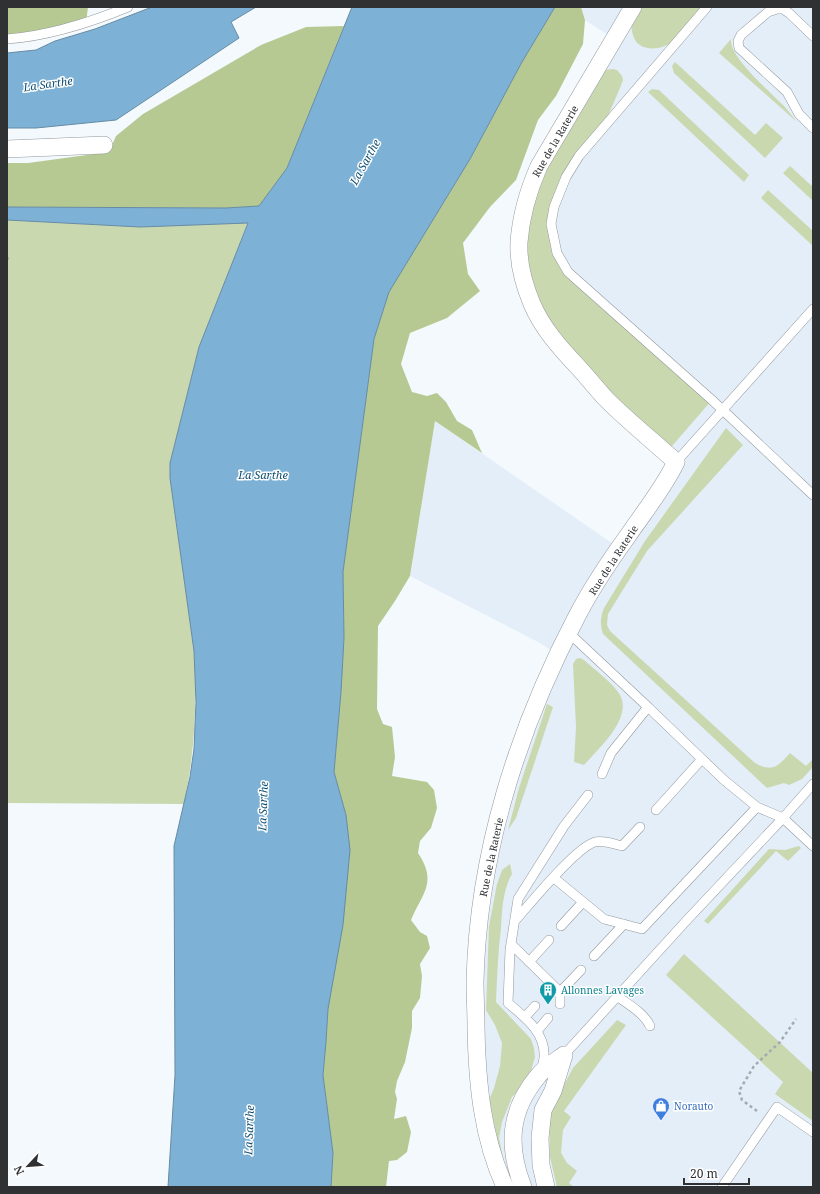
<svg xmlns="http://www.w3.org/2000/svg" width="820" height="1194" font-family="'Noto Serif',serif">
<style>
.built{fill:#e3eef9}
.green{fill:#cad8b0}
.forest{fill:#b7c992}
.water{fill:#7db1d5;stroke:#668ba4}
.lines{fill:none;stroke-linecap:round;stroke-linejoin:round}
.lane-casing{stroke:#93989c;stroke-width:10}
.street-casing{stroke:#93989c;stroke-width:18}
.path{stroke:#a5aaad;stroke-width:2.5;stroke-dasharray:3 3;stroke-linecap:butt}
.lane{stroke:#fff;stroke-width:9}
.street{stroke:#fff;stroke-width:17}
.labels{text-anchor:middle;stroke-width:3;stroke-linejoin:round;paint-order:stroke}
.street-label{font-size:10px;fill:#2f3133;stroke:#fff}
.culture-label{font-size:10px;fill:#0d838f;stroke:#fff;text-anchor:start}
.shop-label{font-size:10px;fill:#366cbe;stroke:#fff;text-anchor:start}
.water-label{font-size:11px;font-style:italic;fill:#115074;stroke:#fff}
</style>
<rect width="100%" height="100%" fill="#f3f9fd"/>
<!-- built -->
<path class="built" d="M581,7H813V1187H505L476,1051L490,856L557,654L540,643L410,576L435,421L619,548L676,462L524,280L614,39L585,20Z"/>
<!-- green -->
<path class="green" d="M633,7H707C697,17 683,35 672,42C660,51 637,52 633,35C630,26 632,16 633,7Z
M731,39C729,58 772,93 785,107C789,112 793,117 797,122L719,53Z
M675,62L755,135L766,123L783,138L765,158L674,73L672,66Z
M613,69L617,70L622,76L623,80L620,88L607,118L580,155L551,224L568,272L712,400L666,453L569,357L524,280L530,187L605,70Z
M652,89L659,90L749,175L744,182L648,92Z
M790,166L813,187V201L783,173Z
M768,190L813,231V246L761,198Z
M7,220L140,227L248,222L199,347L170,463V478L194,651C197,704 195,752 184,804L7,803Z
M726,428L743,445L647,551L608,614L607,625L610,631L755,763C773,773 778,766 790,753L806,766L813,759V767L802,779L789,785L784,783L767,788L603,634C600,625 600,618 604,608L645,541Z
M580,658L584,660C595,670 609,680 618,692C636,715 599,748 584,765L574,762L576,727L573,664L576,659Z
M547,704L553,707L516,818L508,830L519,788Z
M799,846L801,848L788,861L776,851L708,924L704,921L769,849L785,850Z
M510,864L512,874C503,889 502,910 501,928C498,953 497,977 496,1002L531,1039L534,1048L535,1057L530,1074L522,1087L512,1097L502,1122L499,1138L505,1167L500,1153L489,1100L494,1088L500,1066L502,1043L495,1025L486,1010L489,926L497,884L502,870Z
M684,954L813,1073V1121L775,1094L783,1082L666,975Z
M617,1020L626,1025L564,1111L571,1117L563,1130L561,1153L567,1163L577,1171L569,1183L574,1187H557L550,1157L549,1120L556,1100L573,1068Z"/>
<!-- forest -->
<path class="forest" d="M7,7H88L86,23L7,39Z
M555,7H581L585,20L583,44L556,96L538,120L516,180L490,207L463,243L468,274L480,291L447,318L410,333L401,364L412,392L427,396L437,393L446,402L457,421L472,430L482,453L435,421L410,576L395,601L378,626L377,709L383,724L392,727L395,757L392,776L427,782L434,790L437,808L431,828L420,841L418,853C438,883 422,893 411,920L420,932L427,936L430,948L420,964L422,976L420,998L412,1011V1028L405,1062L397,1081L395,1092L397,1099L394,1119L406,1116L411,1132L407,1152L397,1160L389,1161L386,1187H331L333,1153L323,1075L326,1042L328,1009L346,815L334,772L341,692L344,638L343,572L374,339L389,292L470,159L522,62Z
M344,26L287,168L259,206L226,208L7,207V163H28L109,152L116,136L143,114L261,45L306,27Z"/>
<!-- water -->
<path class="water" d="M152,7H256L231,22L239,38L116,120L36,128H7V53L36,50L55,41L95,29Z
M352,7H555L522,62L470,159L389,292L374,339L343,572L344,638L341,692L334,772L346,815L350,850L343,925L328,1009L326,1042L323,1075L333,1153L331,1187H168L175,1075L174,846L190,777L194,749L196,702L194,651L170,478V463L199,347L248,223L140,227L7,220V207L226,208L259,206L287,168Z"/>
<g class="lines">
<!-- lane casing -->
<g class="lane-casing">
<path id="lane" d="M707,7L579,156L566,177L554,207L551,224L557,253L568,272L712,400L813,495
M813,36L789,13L783,9H777L768,12L741,35L738,41L739,48L787,92L799,114L813,128
M7,39C49,36 89,23 128,7
M676,462L813,309
M569,633L648,707L611,753L602,774
M648,707L702,759
M656,810L702,759L724,780L757,807L783,818L813,846
M554,878L604,919L642,929L757,807
M514,922C529,905 576,847 595,842C603,840 614,844 622,846L640,827
M561,926L583,902
M511,944L560,992
M594,956L624,924
M529,962L549,940
M547,992H560
M617,996C628,1004 644,1013 650,1026
M560,1004V992L581,970
M525,1017L535,1006
M537,1031L548,1018
M564,1055L687,920L783,818L813,784
M541,1070C543,1067 543,1063 544,1058C546,1033 526,1018 508,1003L510,950L518,899L564,826L588,795
M722,1187L777,1107L813,1132"/>
</g>
<!-- street casing -->
<g class="street-casing">
<path id="street" d="M7,149L104,145
M505,1187C482,1137 477,1082 476,1027C476,1012 475,996 475,981C478,854 518,728 577,616C591,589 609,562 627,537C644,512 663,489 676,462C653,441 628,421 606,399C597,389 588,378 578,367C561,349 542,328 532,304C524,285 518,262 519,242C521,215 528,191 539,166L633,7
M523,1187C507,1146 509,1111 538,1076C544,1068 556,1061 564,1055
M546,1187L541,1165L540,1138L543,1110L553,1091L564,1055"/>
</g>
<!-- path -->
<path class="path" d="M7,260L8,257
M757,1111L742,1100L739,1091L754,1066L780,1042L796,1019"/>
<!-- lane -->
<use href="#lane" class="lane"/>
<!-- street -->
<use href="#street" class="street"/>
</g>
<!-- icons -->
<defs>
<g id="building-pin" transform="scale(0.9)"><path d="M0 17L-7.5 6A9.5 9.5 0 1 1 7.5 6Z" fill="#0f9aa8" stroke="#fff"/><path d="M-4-6H4V6H1V3H-1V6H-4ZM-2.5-4.3h1.7v1.8h-1.7ZM.8-4.3h1.7v1.8H.8ZM-2.5-1h1.7V.8h-1.7ZM.8-1h1.7V.8H.8Z" fill="#fff"/></g>
<g id="shop-pin" transform="scale(0.9)"><path d="M0 17L-7.5 6A9.5 9.5 0 1 1 7.5 6Z" fill="#3f7fe0" stroke="#fff"/><path d="M-5-2.5h2.3a2.7 3.5 0 0 1 5.4 0H5L5.5 6h-11ZM-1.5-2.5h3a1.5 2.3 0 0 0-3 0Z" fill="#fff"/></g>
</defs>
<g fill-rule="evenodd">
<use href="#building-pin" x="548" y="990"/>
<use href="#shop-pin" x="661" y="1106"/>
</g>
<g class="labels">
<!-- street labels -->
<g class="street-label">
<text transform="translate(555 141) rotate(-60)" y="4">Rue de la Raterie</text>
<text transform="translate(613 560) rotate(-57)" y="4">Rue de la Raterie</text>
<text transform="translate(491 857) rotate(-78)" y="4">Rue de la Raterie</text>
</g>
<!-- culture labels -->
<g class="culture-label">
<text x="561" y="994">Allonnes Lavages</text>
</g>
<!-- shop labels -->
<g class="shop-label">
<text x="674" y="1110">Norauto</text>
</g>
<!-- water labels -->
<g class="water-label">
<text transform="translate(48 84) rotate(-8)" y="4">La Sarthe</text>
<text transform="translate(365 162) rotate(-61)" y="4">La Sarthe</text>
<text x="263" y="479">La Sarthe</text>
<text transform="translate(263 806) rotate(-88)" y="4">La Sarthe</text>
<text transform="translate(249 1130) rotate(-88)" y="4">La Sarthe</text>
</g>
</g>
<!-- border -->
<rect width="820" height="1194" fill="none" stroke="#2f3133" stroke-width="16"/>
<!-- north arrow -->
<g transform="translate(28 1166) rotate(244)" stroke="#ffffff" stroke-width="3" paint-order="stroke">
<path d="M0-3L7 15L0 10L-7 15Z" fill="#2f3133"/>
<text y="-6" font-size="11" font-weight="bold" text-anchor="middle" fill="#2f3133">N</text>
</g>
<!-- scale -->
<path d="M684 1178v6h65v-6" fill="none" stroke="#2f3133" stroke-width="2"/>
<text x="690" y="1178" font-size="12" fill="#2f3133" stroke="#ffffff" stroke-width="3" paint-order="stroke">20 m</text>
</svg>
